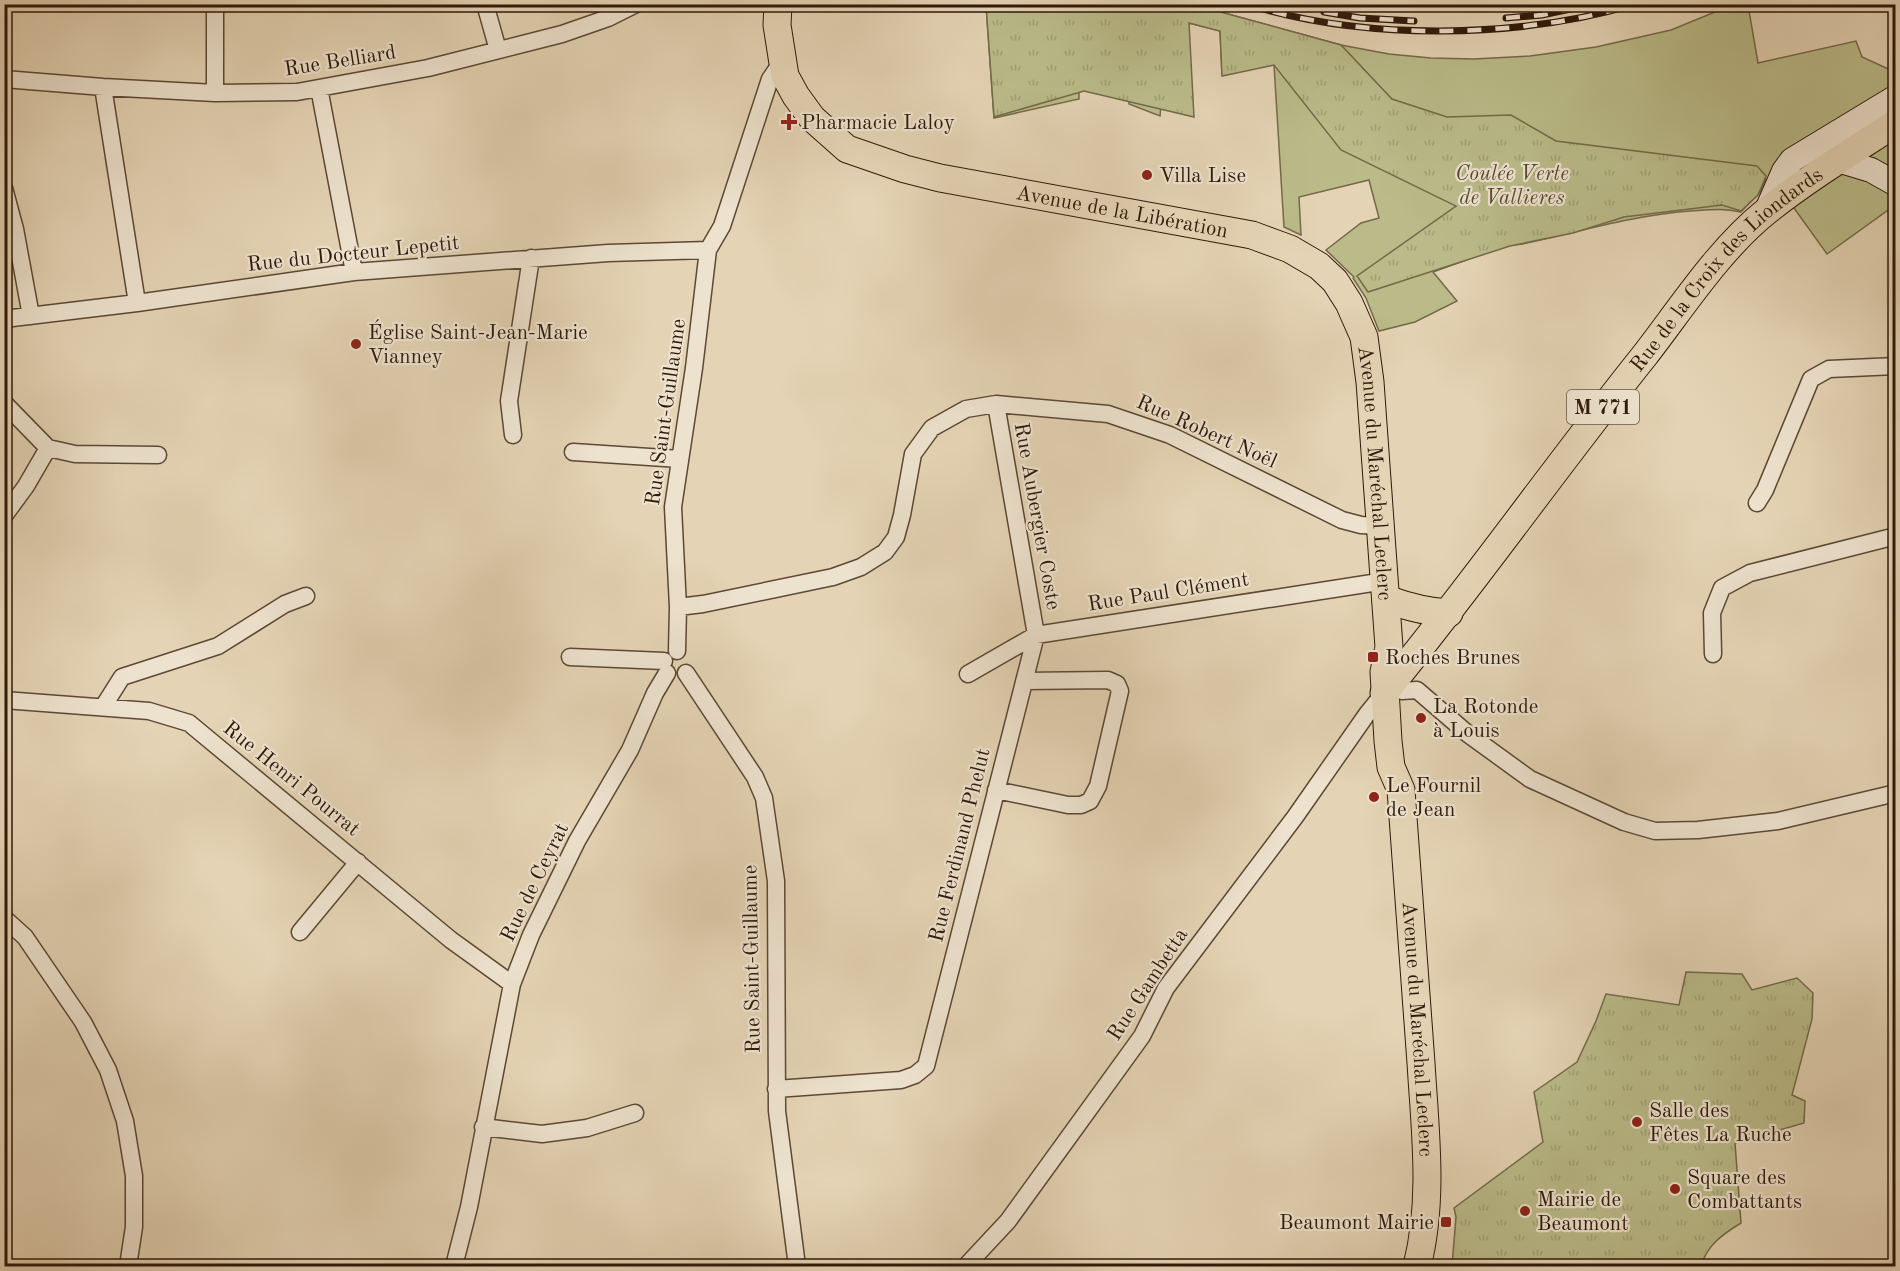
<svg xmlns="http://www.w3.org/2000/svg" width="1900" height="1271" font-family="'Old Standard TT',serif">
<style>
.grass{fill:#babb89;stroke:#746a4a;stroke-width:1.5}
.park{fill:url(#park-tufts);stroke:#746a4a;stroke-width:1.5}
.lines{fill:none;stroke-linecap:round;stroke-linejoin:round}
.minor-casing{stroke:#5c4834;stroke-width:19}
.secondary-casing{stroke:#2e190a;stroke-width:26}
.primary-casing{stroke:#2e190a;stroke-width:29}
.minor{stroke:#ede2ce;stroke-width:16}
.secondary{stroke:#ede2ce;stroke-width:24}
.primary{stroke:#e4d3b4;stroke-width:27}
.rail-casing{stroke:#2e190a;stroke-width:7}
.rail{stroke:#ede2ce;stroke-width:4.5;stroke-dasharray:14;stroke-linecap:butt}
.poi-dot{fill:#8f2418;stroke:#ede2ce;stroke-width:2}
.labels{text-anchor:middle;stroke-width:4.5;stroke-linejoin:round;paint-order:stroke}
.shield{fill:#ede2ce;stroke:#675545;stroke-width:1.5}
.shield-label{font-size:20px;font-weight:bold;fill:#2e190a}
.street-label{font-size:21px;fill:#2e190a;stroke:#ede2ce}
.poi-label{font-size:21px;fill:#2e190a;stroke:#ede2ce;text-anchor:start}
.park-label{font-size:21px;font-style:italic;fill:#584a30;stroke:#ede2ce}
</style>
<defs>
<pattern id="park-tufts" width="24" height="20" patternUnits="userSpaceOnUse" patternTransform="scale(1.5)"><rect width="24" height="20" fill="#babb89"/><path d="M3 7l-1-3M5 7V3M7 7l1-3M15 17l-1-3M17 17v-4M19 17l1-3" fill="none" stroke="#a0a075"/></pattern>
</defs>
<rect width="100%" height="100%" fill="#e4d3b4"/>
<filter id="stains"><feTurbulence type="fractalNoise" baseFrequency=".00333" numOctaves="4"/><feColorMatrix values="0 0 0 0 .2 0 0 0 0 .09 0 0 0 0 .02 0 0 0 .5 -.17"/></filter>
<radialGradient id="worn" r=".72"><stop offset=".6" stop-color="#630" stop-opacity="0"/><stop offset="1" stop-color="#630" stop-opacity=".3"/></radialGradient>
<!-- grass -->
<path class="grass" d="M986,5H1195L1341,45L1389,54L1431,58L1474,59L1530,56L1596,47L1671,30L1732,5H1748L1758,63L1856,41L1862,57L1895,72V205L1827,254L1794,208L1766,179L1760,192L1741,212C1723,208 1708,210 1690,211C1634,215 1578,232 1523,244L1505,246L1433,272L1457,301L1415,322L1379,331L1366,298L1353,278L1354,277L1326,250L1361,223L1379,218L1369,180L1299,197L1301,235L1284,227L1274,65L1222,74L1220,31L1189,23L1161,105L1160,116L1129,104L1128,89L1079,75V99L994,118Z"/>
<!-- park -->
<path class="park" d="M986,5H1195L1341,45L1392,99L1447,117L1511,115L1556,141L1757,166L1766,176L1758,195L1741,211L1722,205L1624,217L1573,233L1510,246L1368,292L1357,276L1456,206L1341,150L1274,65L1222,76L1220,31L1189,23L1194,117L1084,91L994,117Z
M1686,972L1742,974L1752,990L1797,978L1813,993L1812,1019L1792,1095L1805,1101L1804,1123L1735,1143L1741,1223C1723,1234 1707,1245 1701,1266H1452L1456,1217L1454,1208L1543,1142L1534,1092L1577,1062L1596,1021L1606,994L1679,1005Z"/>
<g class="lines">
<!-- minor casing -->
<g class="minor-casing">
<path id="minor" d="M215,4V93
M485,4L498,50
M4,79L103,87L215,93L297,92L428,68L562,34L608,18L636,4
M103,87L137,303
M319,88L354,272
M4,188L15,229L31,316
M4,319L137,303L354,272L608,253L708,250
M4,403L48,448L75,454L158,455
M513,435L509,401L531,258
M573,452L680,459
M1757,503L1765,490L1811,379L1829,369L1896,366
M4,516L26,486L48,448
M678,607L703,604L833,577L861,567L885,552L896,537L902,515L913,454L932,428L966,409L996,404L1108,414L1170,435L1342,520L1361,525L1381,526
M677,651L678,607L673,507L694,368L708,250L722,226L770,79L783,60
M1713,654L1712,613L1722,588L1750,573L1896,536
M570,657L664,661
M686,673L755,777L764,798L776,881L777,1111L797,1266
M968,674L1036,635L1385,581
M1402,691L1417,690L1468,734L1530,779L1624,822L1655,831L1698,830L1778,821L1896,793
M4,700L149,711L189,723L451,940L512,984
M103,707L122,677L218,646L285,604L306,596
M996,790L1068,805H1081L1090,801L1098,786L1120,691L1117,684L1108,680L1024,681
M4,918L25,937L83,1022L108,1070L125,1121L134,1176V1227L128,1266
M300,932L358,862
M776,1089L901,1080L915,1075L926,1066L1036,635L996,404
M483,1127L542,1134L587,1128L635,1113
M454,1266L469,1207L512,984L531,935L577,841L630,750L655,693L667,673
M966,1266L1008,1221L1142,1036L1166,988L1295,817L1367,714L1384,693"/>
</g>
<!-- secondary casing -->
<g class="secondary-casing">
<path id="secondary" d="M1838,160L1871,170L1896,184
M1767,210L1784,171L1792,160L1896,97"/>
</g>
<!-- primary casing -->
<g class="primary-casing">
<g id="primary">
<path id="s1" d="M778,4L777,25L785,76L796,96L812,118L847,149L905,169L940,178L1252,235L1290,249L1319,266L1335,281L1349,303L1364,337L1370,382L1389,647L1384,672L1388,741L1391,767L1401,790C1408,881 1415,972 1421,1063C1425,1130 1434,1200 1417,1266"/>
<path d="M1386,599C1408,607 1426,612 1449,613"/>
<path id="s2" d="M1384,693C1474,583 1556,466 1645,355C1683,306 1719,249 1768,210C1808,178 1853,151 1896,123"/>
</g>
</g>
<!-- minor -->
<use href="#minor" class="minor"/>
<!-- secondary -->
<use href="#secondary" class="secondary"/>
<!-- primary -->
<use href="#primary" class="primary"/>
<!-- rail casing -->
<g class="rail-casing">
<path id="rail" d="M1246,4C1363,41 1518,39 1636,4
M1324,12L1360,18L1414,21
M1506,18L1542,15L1594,4"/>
</g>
<!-- rail -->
<use href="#rail" class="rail"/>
</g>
<!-- markers -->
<g class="poi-dot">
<path d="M786 113h6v6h6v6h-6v6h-6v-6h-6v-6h6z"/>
<circle cx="1147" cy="175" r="6"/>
<circle cx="356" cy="344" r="6"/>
<rect x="1367" y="651" width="12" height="12" rx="3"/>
<circle cx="1421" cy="718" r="6"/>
<circle cx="1374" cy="797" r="6"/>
<circle cx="1637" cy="1122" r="6"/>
<circle cx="1675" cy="1189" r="6"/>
<circle cx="1525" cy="1211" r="6"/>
<rect x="1440" y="1216" width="12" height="12" rx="3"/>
</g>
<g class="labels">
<!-- shield labels -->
<rect class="shield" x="1567" y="390" width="72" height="34" rx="4.5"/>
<g class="shield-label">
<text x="1603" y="414">M 771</text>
</g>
<!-- street labels -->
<g class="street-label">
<text transform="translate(340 60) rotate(-9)" y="7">Rue Belliard</text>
<text dy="7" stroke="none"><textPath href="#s1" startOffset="452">Avenue de la Libération</textPath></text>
<text transform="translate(353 253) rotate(-6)" y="7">Rue du Docteur Lepetit</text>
<text dy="7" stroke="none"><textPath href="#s2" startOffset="546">Rue de la Croix des Liondards</textPath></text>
<text transform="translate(665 412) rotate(-82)" y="7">Rue Saint-Guillaume</text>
<text transform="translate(1207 431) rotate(24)" y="7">Rue Robert Noël</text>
<text dy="7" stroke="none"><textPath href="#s1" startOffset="880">Avenue du Maréchal Leclerc</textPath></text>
<text transform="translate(1038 516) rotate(80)" y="7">Rue Aubergier Coste</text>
<text transform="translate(1168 591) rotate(-9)" y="7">Rue Paul Clément</text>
<text transform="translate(292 778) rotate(39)" y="7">Rue Henri Pourrat</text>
<text transform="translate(959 845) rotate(-76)" y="7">Rue Ferdinand Phelut</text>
<text transform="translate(534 882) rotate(-64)" y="7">Rue de Ceyrat</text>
<text transform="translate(751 959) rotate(-91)" y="7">Rue Saint-Guillaume</text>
<text transform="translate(1147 984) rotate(-57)" y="7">Rue Gambetta</text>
<text dy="7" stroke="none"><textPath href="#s1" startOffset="1440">Avenue du Maréchal Leclerc</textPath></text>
</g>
<!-- poi labels -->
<g class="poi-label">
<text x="801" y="129">Pharmacie Laloy</text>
<text x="1159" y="182">Villa Lise</text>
<text x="368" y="339">Église Saint-Jean-Marie<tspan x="368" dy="24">Vianney</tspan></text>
<text x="1385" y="664">Roches Brunes</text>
<text x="1433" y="713">La Rotonde<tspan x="1433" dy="24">à Louis</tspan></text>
<text x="1386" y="792">Le Fournil<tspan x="1386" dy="24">de Jean</tspan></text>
<text x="1649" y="1117">Salle des<tspan x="1649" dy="24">Fêtes La Ruche</tspan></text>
<text x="1687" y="1184">Square des<tspan x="1687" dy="24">Combattants</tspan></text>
<text x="1537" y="1206">Mairie de<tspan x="1537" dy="24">Beaumont</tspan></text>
<text x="1434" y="1229" text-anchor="end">Beaumont Mairie</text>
</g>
<!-- park labels -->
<g class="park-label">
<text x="1512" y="180">Coulée Verte<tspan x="1512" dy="24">de Vallieres</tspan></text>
</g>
</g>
<!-- margin -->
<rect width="1900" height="1271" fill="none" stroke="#e4d3b4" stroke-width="24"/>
<rect x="6" y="6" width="1888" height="1259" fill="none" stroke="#2e190a" stroke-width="3"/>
<rect x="12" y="12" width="1876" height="1247" fill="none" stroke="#2e190a" stroke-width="1.5"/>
<rect width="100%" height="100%" filter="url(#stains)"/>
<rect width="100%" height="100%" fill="url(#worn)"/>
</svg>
